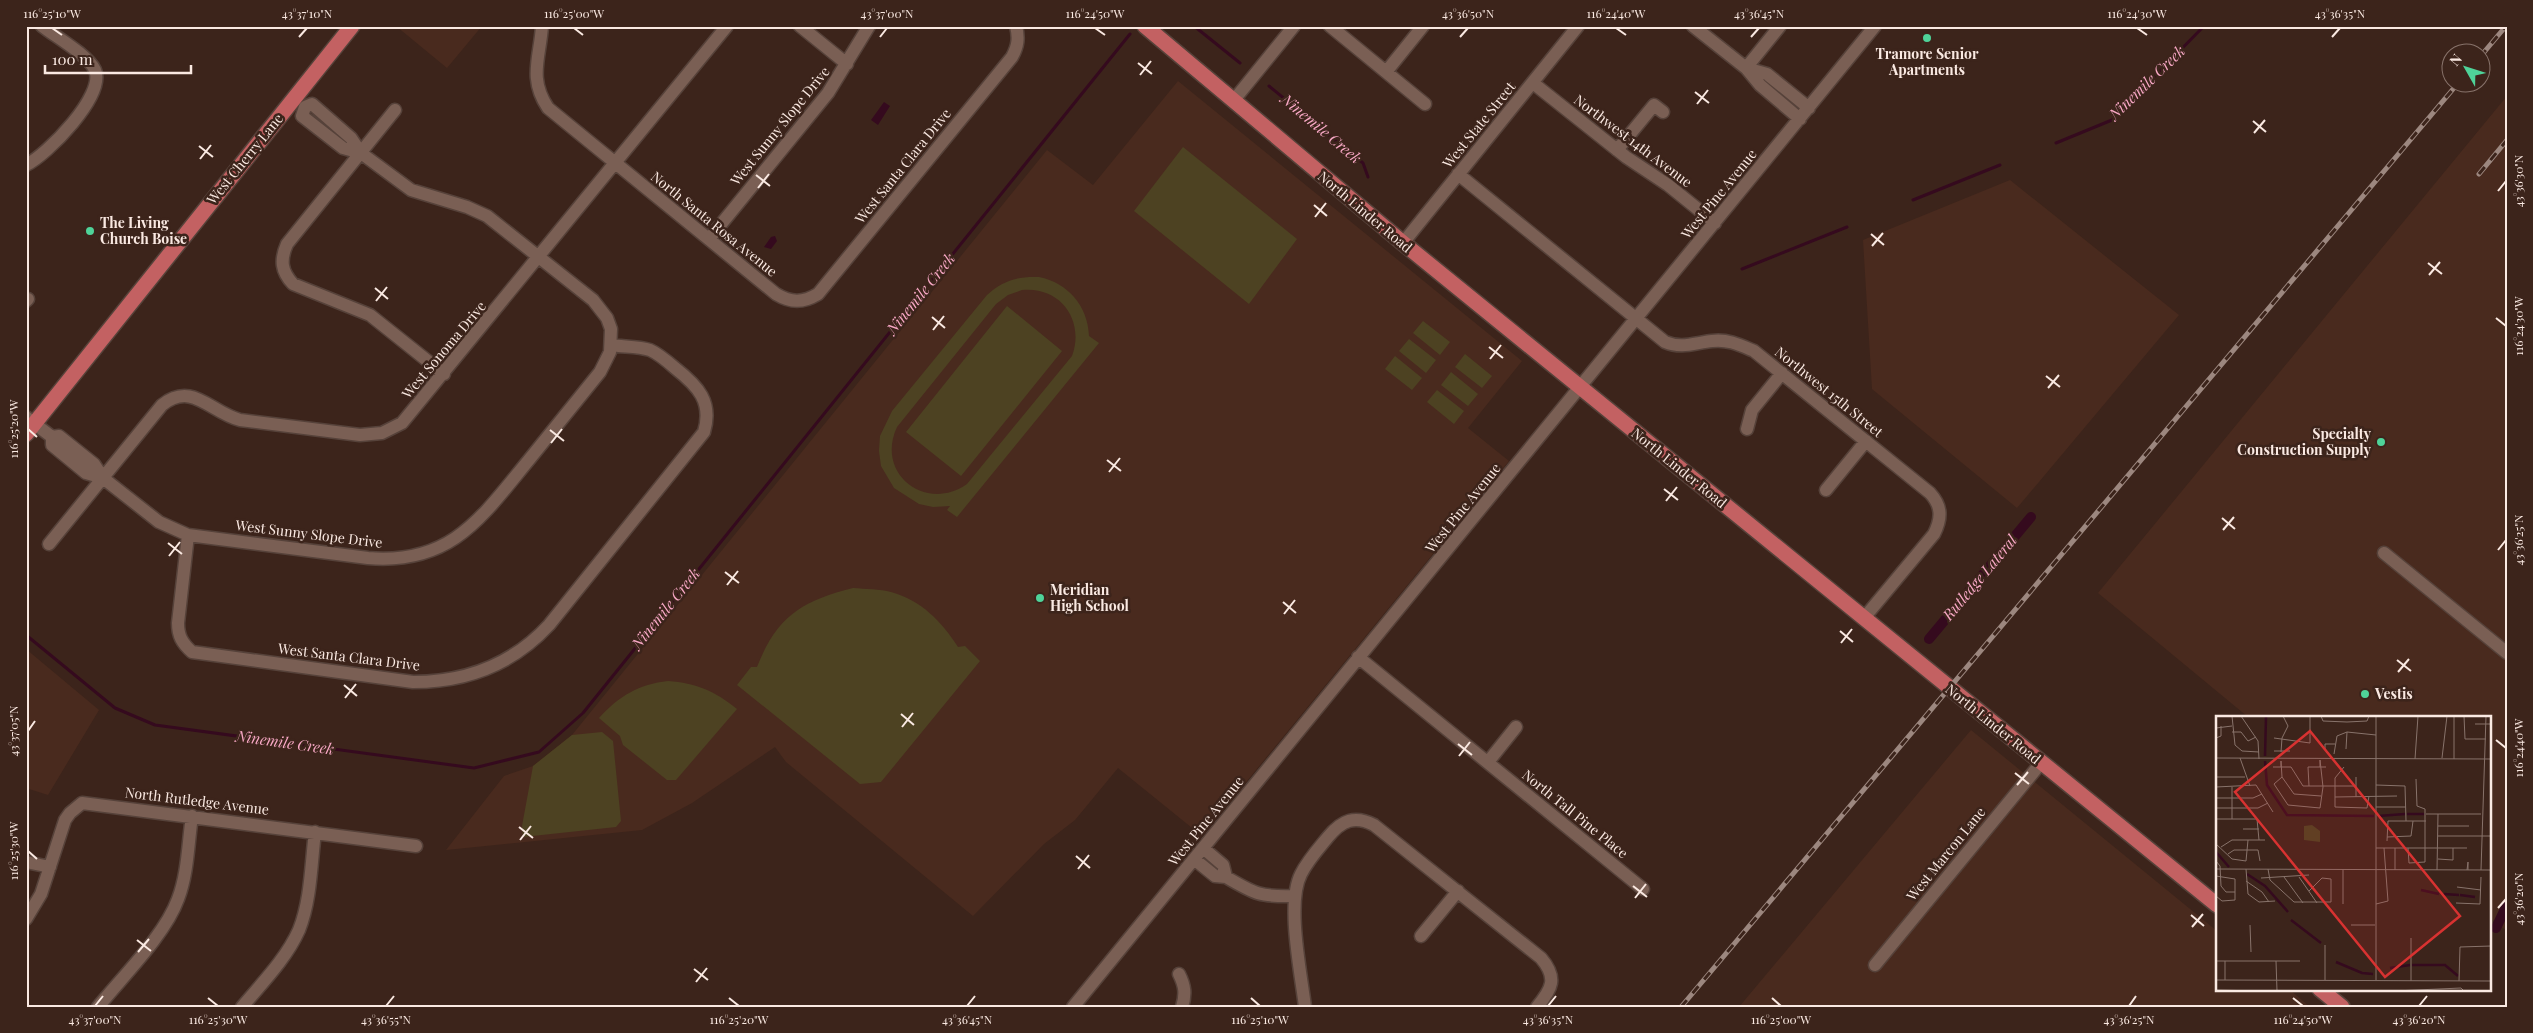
<svg xmlns="http://www.w3.org/2000/svg" width="2533" height="1033" font-family="'Playfair Display',serif">
<style>
.built{fill:#492a1e}
.green{fill:#4d4222;fill-rule:evenodd}
.water{fill:#350a1e}
.lines{fill:none;stroke-linecap:round;stroke-linejoin:round}
.stream{stroke:#350a1e;stroke-width:3}
.canal{stroke:#350a1e;stroke-width:10}
.minor-casing{stroke:#56423a;stroke-width:15}
.major-casing{stroke:#56423a;stroke-width:18}
.minor{stroke:#7a5f54;stroke-width:12}
.major{stroke:#c36162;stroke-width:15}
.rail-casing{stroke:#9c877f;stroke-width:5}
.rail{stroke:#3c241b;stroke-width:3;stroke-dasharray:9;stroke-linecap:butt}
.ticks{fill:none;stroke:#fae9e2;stroke-width:2}
.poi-dot{fill:#4fd399;stroke:#3c241b;stroke-width:2}
.labels{text-anchor:middle;stroke-width:5;stroke-linejoin:round;paint-order:stroke}
.poi-label{font-size:14px;font-weight:bold;fill:#fae9e2;stroke:#3c241b;text-anchor:start}
.street-label{font-size:14px;fill:#fae9e2;stroke:#3c241b}
.water-label{font-size:15px;font-style:italic;fill:#f8a8c5;stroke:#3c241b}
.inset-river{fill:none;stroke:#350a1e;stroke-width:2.5}
.inset-road{fill:none;stroke:#88736b;stroke-width:1}
.view{fill:#d83231;fill-opacity:0.15;stroke:#d83231;stroke-width:2.5}
.inset-edge{fill:none;stroke:#fae9e2;stroke-width:2.5}
.neatline{fill:none;stroke:#fae9e2;stroke-width:2}
.ticks-label{font-size:12px;text-anchor:middle;fill:#fae9e2}
</style>
<rect width="100%" height="100%" fill="#3c241b"/>
<!-- built -->
<path class="built" d="M396,26H482L447,68Z
M1178,81L1522,361L1468,428L1509,461L1202,836L1118,768L1075,820L1044,844L973,916L786,762L775,747L692,803L642,830L446,850L504,776L533,766L572,735L1047,150L1093,185Z
M2507,96V931L2489,917V717H2248L2098,593Z
M2010,180L2179,315L2017,508L1872,389L1863,240Z
M26,649L99,710L48,795L26,788Z
M1971,730L2217,931V989H2289L2310,1007H1739Z"/>
<!-- green -->
<path class="green" d="M1183,147L1297,239L1249,304L1134,211Z
M1039,277C1068,283 1088,306 1089,336L1099,343L957,517L947,510L950,506L933,507L919,504L894,488L881,466L879,451L880,436L892,411L987,295C1002,281 1018,276 1039,277ZM1022,290C1061,286 1085,321 1072,356L967,484C926,513 875,474 897,427L996,304L1008,295Z
M1007,306L1062,351L961,476L906,432Z
M1423,321L1450,342L1440,355L1413,333Z
M1409,339L1436,360L1426,373L1399,351Z
M1465,354L1492,376L1482,388L1455,367Z
M1395,356L1422,378L1412,390L1385,369Z
M1451,372L1478,394L1468,406L1441,385Z
M1437,390L1464,411L1454,424L1427,402Z
M853,588C865,589 880,589 891,592C921,600 942,622 958,647L965,646L980,661L881,782L860,784L737,685L751,667H757C777,616 802,601 853,588Z
M668,681C696,683 715,691 737,709L676,780H667L623,745L620,736L599,718C619,696 639,684 668,681Z
M602,732L613,741L621,821L616,827L523,837L522,826L533,766L572,735Z"/>
<!-- water -->
<path class="water" d="M884,102L890,106L878,125L871,120Z
M775,236L777,241L771,249L764,247L771,237Z"/>
<g class="lines">
<!-- stream -->
<path class="stream" d="M1194,26L1240,63
M1269,86L1363,163L1368,177
M2056,143L2112,120L2204,26
M1913,200L2000,165
M1742,269L1847,227
M26,635L115,708L155,725L474,768L539,752L583,713L1130,34"/>
<!-- canal -->
<path class="canal" d="M1929,639L2031,517
M2496,928L2507,905"/>
<!-- minor casing -->
<g class="minor-casing">
<path id="minor" d="M542,26C540,58 528,78 548,108L776,294C791,303 803,303 818,294L1012,57C1018,46 1019,38 1016,26
M800,26L847,64
M1330,26L1425,104
M1693,26L1746,68L1780,26
M1386,72L1423,26
M1533,83L1626,157L1668,185L1715,223
M1234,100L1294,26
M395,110L287,244C280,260 281,271 293,284L370,315L444,374
M1800,119L1760,85L1746,68L1767,74L1809,108
M1617,150L1654,105L1663,112
M26,165C47,155 106,95 95,70C88,55 56,37 42,26
M1458,174L1665,342C1682,349 1694,343 1712,341C1728,339 1740,345 1754,351L1930,493C1942,506 1942,518 1934,534L1864,618
M709,239L828,93L869,26
M1403,243L1578,26
M26,301L28,299
M26,417L52,437
M1747,429L1752,410L1782,373
M103,478L86,473L52,445V437L59,436L94,464L103,478L159,522L188,535L368,558C451,565 481,518 528,461C552,431 576,402 600,372L610,352L611,329L607,318L593,300L487,216L467,207L411,190L361,153L343,148L302,116L305,107L312,104L351,138L361,153
M1826,490L1866,441
M188,535L178,623C178,636 182,643 192,652L413,682C467,682 512,665 549,625L704,432C713,402 698,386 675,368C667,361 659,354 650,350C638,346 623,347 611,345
M49,544L162,405C192,381 210,412 240,420L360,435L382,433L402,423L727,26
M2384,553L2507,653
M1358,657L1643,889
M1488,762L1516,727
M1194,859L1215,876L1226,877L1223,865L1203,848
M26,862L50,867
M1226,877C1255,894 1260,897 1294,896
M26,919L41,894L65,820L70,813L82,803L416,846
M1421,936L1458,891
M1875,965L2041,763
M1179,974C1185,986 1186,994 1182,1007
M98,1007C123,976 165,935 178,899C188,873 188,843 192,816
M242,1007C262,983 286,959 299,930C311,900 311,864 315,832
M1073,1007L1875,26
M1305,1007C1301,973 1286,903 1301,874C1308,860 1319,848 1328,837C1342,820 1355,815 1374,825L1541,958C1558,978 1552,989 1537,1007"/>
</g>
<!-- major casing -->
<g class="major-casing">
<path id="major" d="M1145,26L1403,243L2217,905
M26,434L352,26
M2320,989L2342,1007"/>
</g>
<!-- minor -->
<use href="#minor" class="minor"/>
<!-- major -->
<use href="#major" class="major"/>
<!-- rail casing -->
<g class="rail-casing">
<path id="rail" d="M2480,57L2506,26
M2479,174L2507,140
M1681,1007L2459,82"/>
</g>
<!-- rail -->
<use href="#rail" class="rail"/>
</g>
<!-- ticks -->
<path class="ticks" d="M52,28L62,35M574,28L583,35M1095,28L1105,35M1616,28L1626,35M2137,28L2147,35M299,37L307,28M880,37L887,28M1460,37L1468,28M1751,37L1759,28M2332,37L2340,28M1138,63L1152,74M1140,75L1151,61M1695,92L1709,103M1697,104L1708,90M2253,121L2266,132M2254,133L2265,120M199,146L213,157M200,159L211,145M756,175L770,186M758,188L769,174M2498,191L2506,181M1314,205L1327,216M1315,217L1326,203M1871,234L1884,245M1872,246L1883,233M2428,263L2442,274M2429,275L2440,262M375,288L388,299M376,301L387,287M932,317L945,328M2496,318L2506,326M933,330L944,316M1489,347L1503,358M1490,359L1501,345M2046,376L2060,387M2048,388L2059,375M28,429L37,437M550,430L564,441M551,443L562,429M1107,460L1121,471M1109,472L1120,458M1664,489L1678,500M1666,501L1677,487M2222,518L2235,529M2223,530L2234,517M168,543L182,554M2498,550L2506,540M169,556L180,542M725,572L739,583M727,585L738,571M1283,602L1296,613M1284,614L1295,600M1840,631L1853,642M1841,643L1852,629M2397,660L2411,671M2398,672L2409,659M344,685L357,696M345,698L356,684M901,714L914,725M902,727L913,713M28,731L35,721M2496,740L2506,748M1458,744L1472,755M1459,756L1470,742M2015,773L2029,784M2017,785L2028,772M519,827L533,838M520,840L531,826M28,851L37,859M1076,856L1090,868M1078,869L1089,855M1633,886L1647,897M1635,898L1646,884M2498,908L2506,899M2191,915L2204,926M2192,927L2203,914M137,940L151,951M138,952L149,939M694,969L708,980M696,982L707,968M208,998L218,1006M729,998L739,1006M1251,998L1260,1006M1772,998L1781,1006M2293,998L2303,1006M95,1006L103,996M386,1006L394,996M967,1006L975,996M1548,1006L1556,996M2129,1006L2136,996M2419,1006L2427,996"/>
<!-- markers -->
<g class="poi-dot">
<circle cx="1927" cy="38" r="5"/>
<circle cx="90" cy="231" r="5"/>
<circle cx="2381" cy="442" r="5"/>
<circle cx="1040" cy="598" r="5"/>
<circle cx="2365" cy="694" r="5"/>
</g>
<g class="labels">
<!-- poi labels -->
<g class="poi-label">
<text x="1927" y="59" text-anchor="middle">Tramore Senior<tspan x="1927" dy="16">Apartments</tspan></text>
<text x="100" y="228">The Living<tspan x="100" dy="16">Church Boise</tspan></text>
<text x="2371" y="439" text-anchor="end">Specialty<tspan x="2371" dy="16">Construction Supply</tspan></text>
<text x="1050" y="595">Meridian<tspan x="1050" dy="16">High School</tspan></text>
<text x="2375" y="699">Vestis</text>
</g>
<!-- street labels -->
<g class="street-label">
<text transform="translate(1479 125) rotate(-51)" y="5">West State Street</text>
<text transform="translate(780 126) rotate(-51)" y="5">West Sunny Slope Drive</text>
<text transform="translate(1633 141) rotate(37)" y="5">Northwest 14th Avenue</text>
<text transform="translate(245 159) rotate(-51)" y="5">West Cherry Lane</text>
<text transform="translate(903 166) rotate(-51)" y="5">West Santa Clara Drive</text>
<text transform="translate(1719 194) rotate(-51)" y="5">West Pine Avenue</text>
<text transform="translate(1365 212) rotate(40)" y="5">North Linder Road</text>
<text transform="translate(714 224) rotate(39)" y="5">North Santa Rosa Avenue</text>
<text transform="translate(444 350) rotate(-50)" y="5">West Sonoma Drive</text>
<text transform="translate(1829 392) rotate(39)" y="5">Northwest 15th Street</text>
<text transform="translate(1679 468) rotate(39)" y="5">North Linder Road</text>
<text transform="translate(1463 508) rotate(-51)" y="5">West Pine Avenue</text>
<text transform="translate(309 534) rotate(7)" y="5">West Sunny Slope Drive</text>
<text transform="translate(349 657) rotate(7)" y="5">West Santa Clara Drive</text>
<text transform="translate(1993 724) rotate(39)" y="5">North Linder Road</text>
<text transform="translate(197 801) rotate(7)" y="5">North Rutledge Avenue</text>
<text transform="translate(1575 814) rotate(39)" y="5">North Tall Pine Place</text>
<text transform="translate(1206 821) rotate(-51)" y="5">West Pine Avenue</text>
<text transform="translate(1946 854) rotate(-51)" y="5">West Marcon Lane</text>
</g>
<!-- water labels -->
<g class="water-label">
<text transform="translate(2147 83) rotate(-44)" y="5">Ninemile Creek</text>
<text transform="translate(1321 129) rotate(40)" y="5">Ninemile Creek</text>
<text transform="translate(921 294) rotate(-51)" y="5">Ninemile Creek</text>
<text transform="translate(1980 578) rotate(-50)" y="5">Rutledge Lateral</text>
<text transform="translate(666 609) rotate(-51)" y="5">Ninemile Creek</text>
<text transform="translate(285 743) rotate(8)" y="5">Ninemile Creek</text>
</g>
</g>
<!-- overview -->
<g transform="translate(2216 716)">
<rect width="275" height="275" fill="#3c241b"/>
<path d="M96,109L104,115V126L88,124V110Z" fill="#4d4222"/>
<path class="inset-river" d="M49,40L50,1M49,45L51,69L71,99L158,100M191,98H208M162,100L189,98M0,136L13,151M31,158L49,170L72,196M205,174L223,178M228,178L243,179M244,179L259,181M75,204L105,227M120,246L146,257L157,258M196,249H229L242,260M174,252L194,249"/>
<path class="inset-road" d="M16,0L19,29L26,35L43,36M25,0L42,25L43,43M105,0L107,5L131,6L151,5L153,0M160,0V264M238,0V43M248,0L249,23H270M259,8H275M0,12L16,10M16,16H25L32,25L40,21M121,20L131,16L160,19M0,22L5,20V10M58,22L94,27V0M130,33L131,16M109,34V28H119M58,35H74M65,36L66,22L72,10L67,0M118,38L121,20M0,42L275,43M24,42L34,70M226,42L231,0M199,43L202,0M0,47V69M57,51H75L87,70H140M65,51V45L66,61L78,78L105,80M128,51L119,62V91L151,92L153,80M0,61H29M66,61L58,68L72,89L104,92L107,71L104,44V51M140,61V81M160,69L189,70L190,105M93,70L92,51H110M0,71L40,69L57,96M119,81L181,80M0,82H37L46,78M160,91H190M0,92H42L52,87M210,98H265M0,103H41L43,124M16,103V71M222,110H253M27,113H43M222,120H275M171,121L195,120L197,105M171,125L172,105H210M0,128L16,143L30,145L32,124M5,131L16,124H49M160,132H251M179,132V154M192,132L193,147L209,146V93L201,90L200,63M12,138L18,134H42L44,145M222,143L237,144V132M0,145L4,150L5,170L10,176H19M0,153L275,154M30,153L32,178L43,186L59,185M52,153L54,164L78,186H115V163L106,162L93,175M221,154L222,98M251,154L252,146V154M265,154L270,0M0,160L19,163V184L6,185L0,180M68,161L87,187M83,161L101,187M45,162L93,159M30,165L46,176L53,186M241,171L265,174M240,187L264,188L265,161M127,188V153M160,188L172,185L168,132M34,209L35,236M135,209H159M109,229V264M0,245H84M60,245L61,275M0,264L275,265M9,264V245M195,265V222M243,265L244,231L275,230M0,274L43,275M178,275L245,272L248,275"/>
<path class="view" d="M94,15L244,200L169,261L19,76Z"/>
<rect width="275" height="275" class="inset-edge"/>
</g>
<!-- border -->
<rect width="2533" height="1033" fill="none" stroke="#3c241b" stroke-width="55"/>
<!-- north arrow -->
<g transform="translate(2466 68) rotate(309)"><circle r="24" fill="#3c241b" stroke="#88736b"/>
<path d="M0-4L9 19L0 12L-9 19Z" fill="#4fd399"/>
<text y="-8" font-size="14" font-weight="bold" text-anchor="middle" fill="#fae9e2">N</text>
</g>
<!-- scale -->
<path d="M45 65v8h146v-8" fill="none" stroke="#fae9e2" stroke-width="2.5"/>
<text x="52" y="65" font-size="15" fill="#fae9e2" stroke="#3c241b" stroke-width="4" paint-order="stroke">100 m</text>
<rect x="28" y="28" width="2478" height="978" class="neatline"/>
<g class="ticks-label">
<text x="52" y="18">116°25'10"W</text>
<text x="307" y="18">43°37'10"N</text>
<text x="574" y="18">116°25'00"W</text>
<text x="887" y="18">43°37'00"N</text>
<text x="1095" y="18">116°24'50"W</text>
<text x="1468" y="18">43°36'50"N</text>
<text x="1616" y="18">116°24'40"W</text>
<text x="1759" y="18">43°36'45"N</text>
<text x="2137" y="18">116°24'30"W</text>
<text x="2340" y="18">43°36'35"N</text>
<text transform="translate(2519 181) rotate(-90)" y="4">43°36'30"N</text>
<text transform="translate(2519 326) rotate(-90)" y="4">116°24'30"W</text>
<text transform="translate(14 429) rotate(-90)" y="4">116°25'20"W</text>
<text transform="translate(2519 540) rotate(-90)" y="4">43°36'25"N</text>
<text transform="translate(14 731) rotate(-90)" y="4">43°37'05"N</text>
<text transform="translate(2519 748) rotate(-90)" y="4">116°24'40"W</text>
<text transform="translate(14 851) rotate(-90)" y="4">116°25'30"W</text>
<text transform="translate(2519 899) rotate(-90)" y="4">43°36'20"N</text>
<text x="95" y="1024">43°37'00"N</text>
<text x="218" y="1024">116°25'30"W</text>
<text x="386" y="1024">43°36'55"N</text>
<text x="739" y="1024">116°25'20"W</text>
<text x="967" y="1024">43°36'45"N</text>
<text x="1260" y="1024">116°25'10"W</text>
<text x="1548" y="1024">43°36'35"N</text>
<text x="1781" y="1024">116°25'00"W</text>
<text x="2129" y="1024">43°36'25"N</text>
<text x="2303" y="1024">116°24'50"W</text>
<text x="2419" y="1024">43°36'20"N</text>
</g>
</svg>
